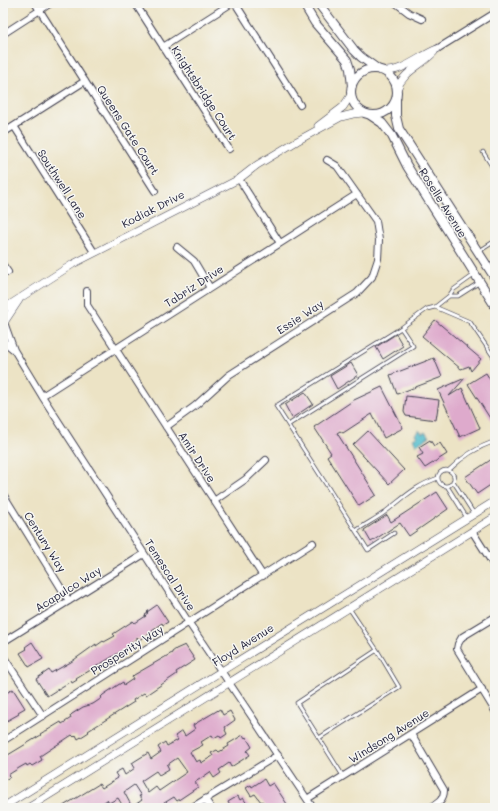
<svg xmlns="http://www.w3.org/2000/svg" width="498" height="811" font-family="Mali,sans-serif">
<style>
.water{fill:#51bdcc;stroke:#3a7084}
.building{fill:#deaacc;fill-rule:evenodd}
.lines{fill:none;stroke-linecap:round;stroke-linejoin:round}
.service-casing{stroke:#403f50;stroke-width:4.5}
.minor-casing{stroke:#403f50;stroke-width:8}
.tertiary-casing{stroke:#403f50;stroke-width:8}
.secondary-casing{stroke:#403f50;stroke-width:10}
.service{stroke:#fff;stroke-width:3}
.minor{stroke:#fff;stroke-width:6}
.tertiary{stroke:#fff;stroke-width:7}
.secondary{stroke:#fff;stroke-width:8}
.labels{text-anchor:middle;stroke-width:3;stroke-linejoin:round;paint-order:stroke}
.street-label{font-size:11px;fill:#22223b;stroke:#f6f6f2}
</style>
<rect width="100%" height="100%" fill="#f6f6f2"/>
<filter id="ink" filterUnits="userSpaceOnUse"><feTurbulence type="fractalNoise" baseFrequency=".025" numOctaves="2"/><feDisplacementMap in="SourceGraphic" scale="8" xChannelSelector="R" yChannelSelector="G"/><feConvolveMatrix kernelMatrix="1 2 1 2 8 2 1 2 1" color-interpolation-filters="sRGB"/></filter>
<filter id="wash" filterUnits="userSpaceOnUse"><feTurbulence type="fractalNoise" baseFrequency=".012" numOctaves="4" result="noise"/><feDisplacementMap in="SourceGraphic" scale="16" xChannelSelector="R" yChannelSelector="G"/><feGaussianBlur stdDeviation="0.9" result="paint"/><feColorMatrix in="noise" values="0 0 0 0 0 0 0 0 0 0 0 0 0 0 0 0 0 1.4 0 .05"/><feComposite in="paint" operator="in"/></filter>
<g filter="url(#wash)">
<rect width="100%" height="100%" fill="#ece3c5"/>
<!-- water -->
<path class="water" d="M418,431H420L422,434L425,432L429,437L416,445L413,439L417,437L415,434Z"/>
<g id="blocks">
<!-- building -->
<path class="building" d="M435,320L481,359L471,371L469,366L461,369L422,336Z
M396,334L403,346L383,359L376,347Z
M434,358L442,377L397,394L390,375Z
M351,363L358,375L337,389L330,376Z
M486,373L495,388V426L468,384Z
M465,378L449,396L462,388L480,428L460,437L438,390Z
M382,387L403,428L384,438L372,414L343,433L340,431L337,433L376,495L359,506L327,456L331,453L314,427L354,400Z
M305,392L313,404L292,418L285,405Z
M406,396L439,400L436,420L406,416L404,412Z
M368,431L404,470L389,484L353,445Z
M430,440L434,446L440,443L447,454L425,468L417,457L423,454L419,447Z
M495,457V482L477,494L465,477Z
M437,492L448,509L409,536L400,523L371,542L364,530L387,515L391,522Z
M157,605L168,622L163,625L162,623L152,630L153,632L139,640L138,638L129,644L130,646L84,674L76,679L77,680L72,683L71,681L47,696L36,679L49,670L51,673L71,662L96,644V646L103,641L104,642L115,636L113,634L133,621L135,623L146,616L145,615L148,613L147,612Z
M32,642L43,659L29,667L20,653L27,649L25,647Z
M185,645L195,660L176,672L177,674L146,695L144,693L133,700L134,702L88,731L89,732L78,739L76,735L74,737L72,735L40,756L42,760L32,766L30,764L27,766L26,764L19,768L8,775L10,777L3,781V758L41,735L40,734L45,731H46L61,722L62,724L71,718L70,716L72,714L83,707L93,704L102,698L101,697L103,695L118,685L123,682L124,685L133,679L132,677L134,675L172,653V652L176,649Z
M13,689L25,708L18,712L19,714L3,723V695Z
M220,709L223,715L230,711L235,720L225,727L226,729L225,730L227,734L221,738L219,735L214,738L212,735L201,742L203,745L190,752L196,762L200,760L201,763L213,756L211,753L217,750L219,752L229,746L228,744L243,735L245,738L246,737L252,747L247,751L250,755L231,767L229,763L219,770L221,773L214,778L210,772L200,779L195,782L198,787L177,801L174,797L156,808H124L118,798L109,803L107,800L95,808H60L99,784L102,788L118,778L115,773L122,769L125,775L135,768L132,763L135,761L148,753L151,759L161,752L158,747L165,742L167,746L178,740L175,736L182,731L185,736L195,729L193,725ZM177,758L187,772L159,791L156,787L148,793L141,781L156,771L159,775L169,769L167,765ZM134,785L141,796H139L142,800L132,807L124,792Z
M264,779L268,786L273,783L287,804L280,808H267L262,801L261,802L255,794L251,796L246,788L251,785L252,787Z
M238,796L240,800L243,798L250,808H231L228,802Z"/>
</g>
</g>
<g filter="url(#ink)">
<use href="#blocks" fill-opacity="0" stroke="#403f50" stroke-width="1"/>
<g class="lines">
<!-- service casing -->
<g class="service-casing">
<path id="service" d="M483,152L495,171
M478,252L495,241
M449,296H458L480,282
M435,307L470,322L495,359
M288,425L413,346L401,328
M438 478a8 8 0 1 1 16 0a8 8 0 1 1-16 0Z
M449,470C462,457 478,447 495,441
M453,481L474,514
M447,486L467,518
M356,531C365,524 376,519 385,512C405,497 413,487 438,478
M394,533L368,550L276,406L401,328L427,309L435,307L449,296L453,290L474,275
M319,738L399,687L377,650
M343,776L297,703L377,650L349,608"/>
</g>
<!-- minor casing -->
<g class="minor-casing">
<path id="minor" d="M35,3L155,191
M135,3L229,149
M235,3L300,105
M396,3L409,13L422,19
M3,34L51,3
M163,47L232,3
M437,49L495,13
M14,126L94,252
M3,133L85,81
M239,179L280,243
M177,247L194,261L210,288
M3,265L8,272
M87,291V305L263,576
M5,325L14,350L42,396L189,623L313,808
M3,341L14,350
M42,396L357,194
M166,427L195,406L229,375L357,293L372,277L378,259L379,240L376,221L337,166L327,160
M3,494L69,601
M214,501L246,479L266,460
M472,531L495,567
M495,617L462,637L458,644L457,649L495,711
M3,642L144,554
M3,656L43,716
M411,734L444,790C444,800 438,803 430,808
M3,741L313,543
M205,799L211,808
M307,799L482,689
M191,808L278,755"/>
</g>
<!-- tertiary casing -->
<g class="tertiary-casing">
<path id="tertiary" d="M384,71C403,72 419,56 437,49
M397,89C404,71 421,66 434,52
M318,126L343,107L351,95
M3,309L73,264L239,179L257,165L297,141L341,117L353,114L363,113
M3,316L5,321L3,328
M5,321L19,300
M3,807L495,501
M28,808L495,517"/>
</g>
<!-- secondary casing -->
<g class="secondary-casing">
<path id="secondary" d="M303,3L315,23L347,60L350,69L352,86
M318,3L354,50L361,57L379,70
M351 92a23 23 0 1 1 46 0a23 23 0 1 1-46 0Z
M396,99V116L399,129L495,278
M370,115L382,123L392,136L407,166L495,306"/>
</g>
<!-- service -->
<use href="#service" class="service"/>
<!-- minor -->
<use href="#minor" class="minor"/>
<!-- tertiary -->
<use href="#tertiary" class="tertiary"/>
<!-- secondary -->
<use href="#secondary" class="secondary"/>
</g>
</g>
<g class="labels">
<!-- street labels -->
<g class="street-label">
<text transform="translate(204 93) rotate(57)" y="4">Knightsbridge Court</text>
<text transform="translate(128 130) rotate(57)" y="4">Queens Gate Court</text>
<text transform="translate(62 184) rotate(57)" y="4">Southwell Lane</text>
<text transform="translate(443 203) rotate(58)" y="4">Roselle Avenue</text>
<text transform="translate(153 209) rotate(-27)" y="4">Kodiak Drive</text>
<text transform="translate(194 286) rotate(-33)" y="4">Tabriz Drive</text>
<text transform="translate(300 317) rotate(-33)" y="4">Essie Way</text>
<text transform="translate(197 457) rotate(57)" y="4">Amir Drive</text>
<text transform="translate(45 542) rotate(58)" y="4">Century Way</text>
<text transform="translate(170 575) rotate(57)" y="4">Temescal Drive</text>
<text transform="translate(68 589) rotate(-32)" y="4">Acapulco Way</text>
<text transform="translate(243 645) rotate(-32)" y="4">Floyd Avenue</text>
<text transform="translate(127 650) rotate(-32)" y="4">Prosperity Way</text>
<text transform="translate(389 736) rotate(-32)" y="4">Windsong Avenue</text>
</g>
</g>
<!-- margin -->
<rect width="498" height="811" fill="none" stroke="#f6f6f2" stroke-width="16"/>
</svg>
